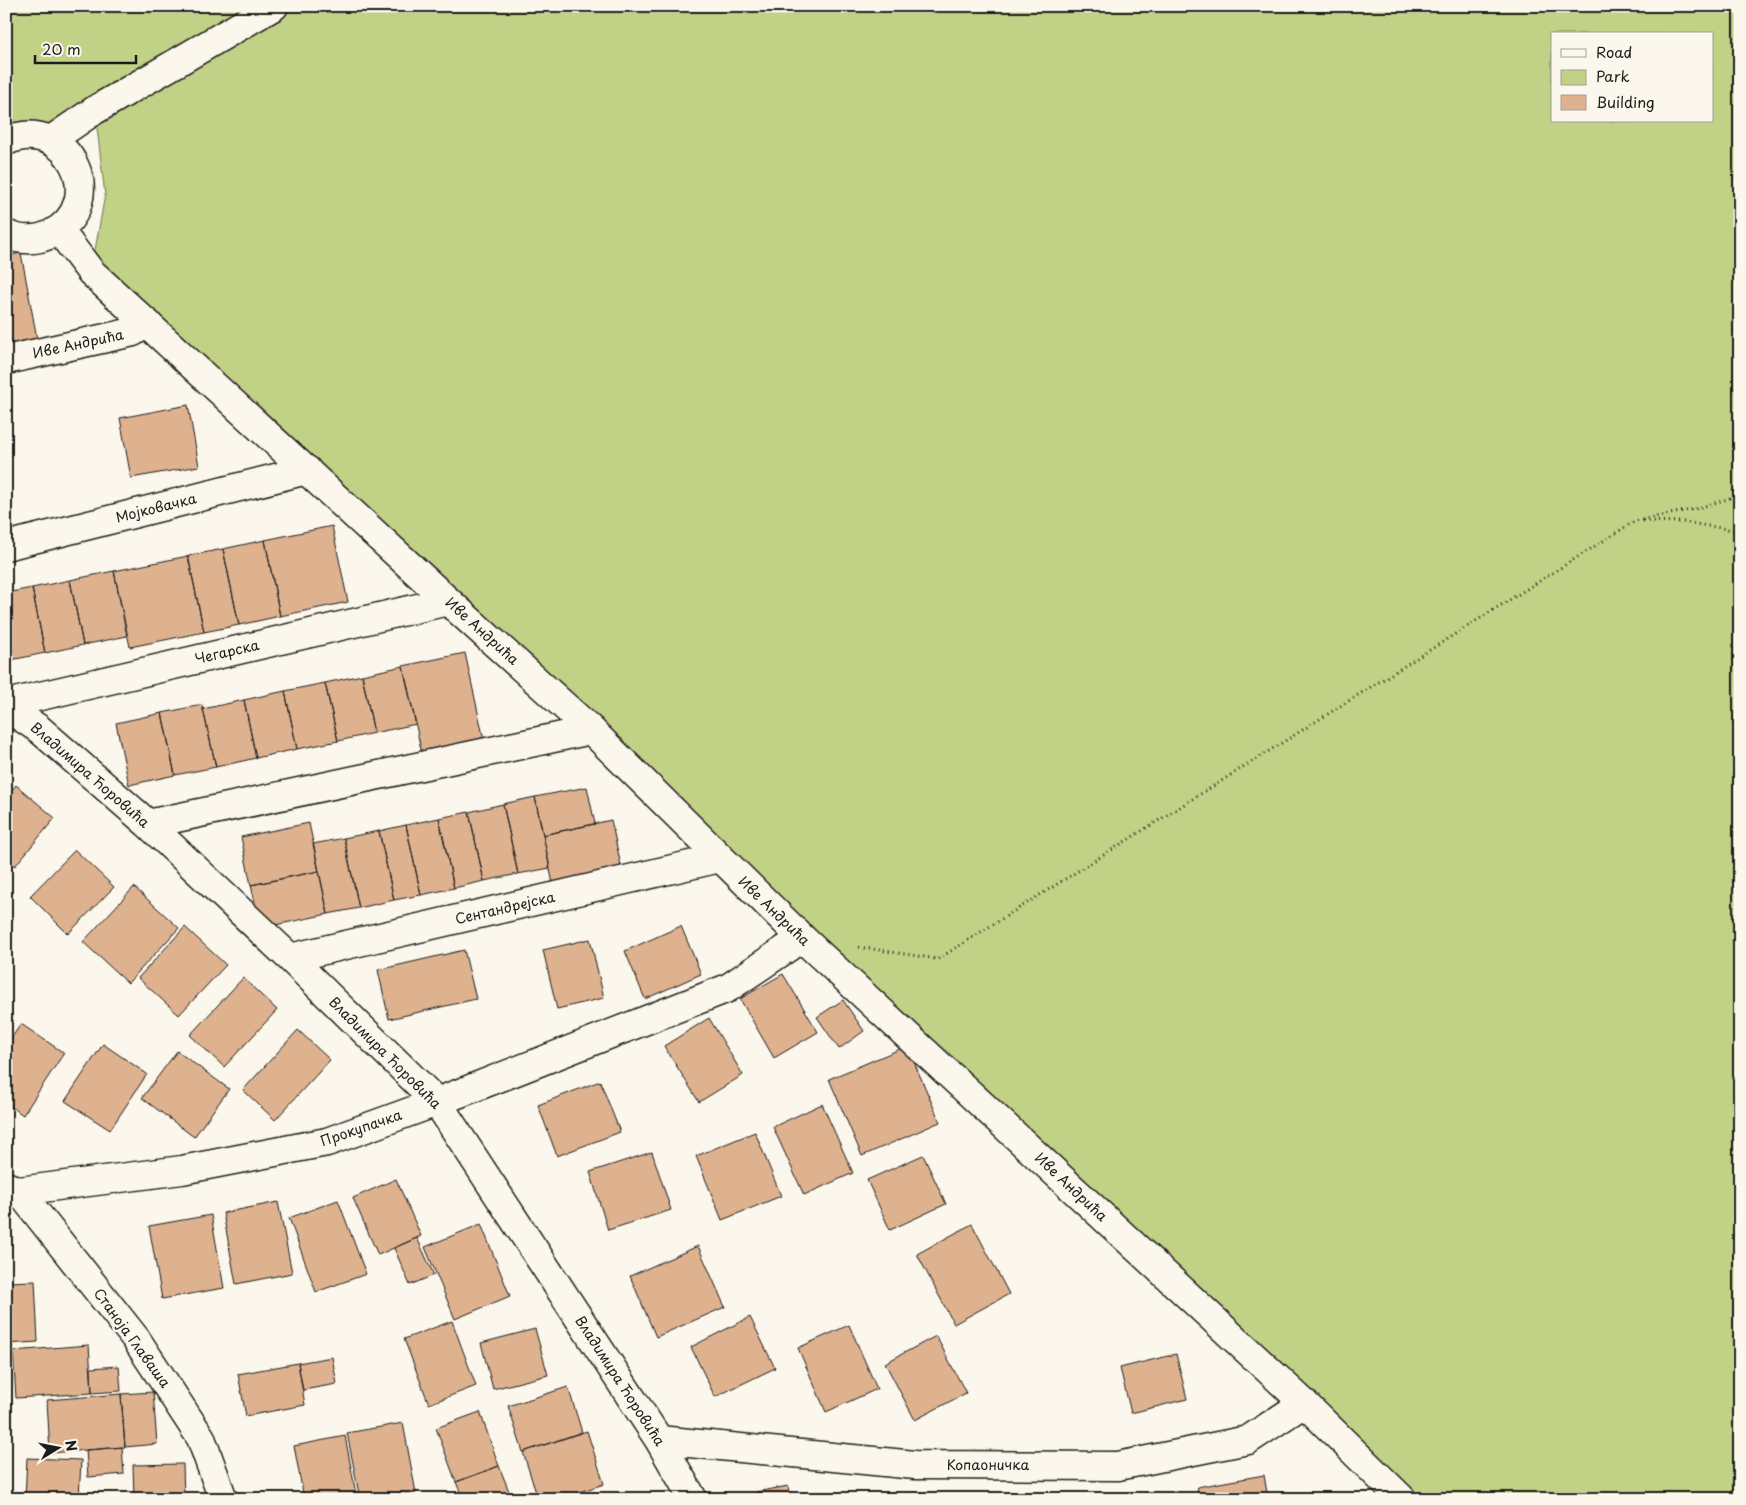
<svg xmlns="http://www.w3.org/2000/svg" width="1746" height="1505" font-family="'Playpen Sans',sans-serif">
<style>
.green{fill:#c1d186;stroke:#6e7651;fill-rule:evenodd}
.building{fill:#deb28f;stroke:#1c1c1c}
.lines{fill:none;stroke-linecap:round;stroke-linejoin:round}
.street-casing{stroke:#1c1c1c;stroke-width:31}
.secondary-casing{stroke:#1c1c1c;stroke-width:31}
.path{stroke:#1c1c1c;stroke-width:3;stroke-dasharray:1 4;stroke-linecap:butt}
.street{stroke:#fbf7ec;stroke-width:28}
.secondary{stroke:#fbf7ec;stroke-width:28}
.labels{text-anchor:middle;stroke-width:4.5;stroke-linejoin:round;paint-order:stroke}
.street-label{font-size:14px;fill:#1c1c1c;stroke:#fbf7ec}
</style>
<rect width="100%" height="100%" fill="#fbf7ec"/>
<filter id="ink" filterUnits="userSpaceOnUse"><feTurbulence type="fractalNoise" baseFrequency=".02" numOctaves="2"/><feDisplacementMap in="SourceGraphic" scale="10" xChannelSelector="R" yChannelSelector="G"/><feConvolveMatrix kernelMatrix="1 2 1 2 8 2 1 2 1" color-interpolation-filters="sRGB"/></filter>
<g filter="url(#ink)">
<!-- green -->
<path class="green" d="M6,6H1740V1499H1402L91,272L105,195L95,111L6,151ZM1552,34H1712V121H1552Z"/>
<!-- building -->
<path class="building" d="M21,253L38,344L6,349V256Z
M188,405L199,466L131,478L120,418Z
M332,526L348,602L280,616L265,540Z
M265,540L280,616L239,625L223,549Z
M223,549L239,625L204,632L188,556Z
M188,556L204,632L130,647L114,571Z
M114,571L127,636L83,645L70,580Z
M70,580L83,645L45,653L32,588Z
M32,588L45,653L6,661V593Z
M465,653L484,740L422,754L403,666Z
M403,666L416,724L374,733L362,675Z
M362,675L374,733L338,741L325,683Z
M325,683L338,741L297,749L285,691Z
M285,691L297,749L256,758L244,700Z
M244,700L256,758L216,767L203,709Z
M202,705L216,767L175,775L162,713Z
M162,713L175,775L129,785L116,723Z
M16,785L55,818L15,866L6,859V797Z
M587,787L595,824L543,835L535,797Z
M535,797L550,868L518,874L503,804Z
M503,804L518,874L484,881L469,812Z
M469,812L484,881L454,888L439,818Z
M439,818L454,888L421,895L406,825Z
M611,820L622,870L553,884L543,835Z
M309,823L319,871L251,885L241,837Z
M406,825L421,895L394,900L379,831Z
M379,831L394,900L359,908L344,838Z
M344,838L359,908L328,914L313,844Z
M75,850L114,887L68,934L30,896Z
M319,871L328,914L261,928L251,885Z
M134,887L179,928L128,983L83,942Z
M681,926L701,974L645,999L625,951Z
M185,927L226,965L179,1015L138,978Z
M590,939L604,998L557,1009L543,950Z
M464,950L476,999L389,1019L378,970Z
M783,974L818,1032L774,1058L740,999Z
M243,978L277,1010L224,1067L190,1035Z
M843,1000L864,1031L839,1049L817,1017Z
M709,1018L743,1075L699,1102L664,1046Z
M21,1024L64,1053L23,1115L6,1103V1046Z
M298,1030L330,1060L275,1120L243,1090Z
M103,1044L147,1074L110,1130L65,1101Z
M907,1046L940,1122L862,1156L829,1079Z
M177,1051L229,1089L194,1137L142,1098Z
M600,1081L620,1132L557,1156L538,1105Z
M822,1104L853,1173L804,1195L773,1127Z
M755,1132L781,1196L722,1220L696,1156Z
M652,1152L671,1210L608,1230L590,1172Z
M923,1155L946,1204L890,1230L867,1180Z
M396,1179L421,1236L378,1255L353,1198Z
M338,1200L366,1274L316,1292L289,1218Z
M278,1202L292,1273L236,1284L223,1213Z
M211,1215L224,1288L162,1299L149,1226Z
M481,1224L510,1296L455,1319L425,1247Z
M972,1224L1009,1294L954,1324L917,1254Z
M417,1238L434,1275L410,1285L394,1248Z
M698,1246L725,1307L656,1337L630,1276Z
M35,1281L38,1342L6,1344V1282Z
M750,1317L775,1368L715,1397L691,1347Z
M452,1321L476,1386L429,1404L404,1339Z
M849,1325L877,1389L826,1412L798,1348Z
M535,1329L548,1375L493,1389L481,1343Z
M936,1336L966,1393L915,1420L885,1363Z
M89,1345L92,1393L16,1398L13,1351Z
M1176,1354L1187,1399L1131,1413L1120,1368Z
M332,1357L337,1384L303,1390L298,1363Z
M298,1363L305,1405L246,1416L238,1374Z
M119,1366L121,1391L92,1393L91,1368Z
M568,1387L582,1432L523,1452L508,1406Z
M153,1392L157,1444L125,1447L121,1394Z
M121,1394L125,1447L50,1453L47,1400Z
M480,1412L499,1466L456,1482L436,1428Z
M403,1423L416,1493L384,1499H360L347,1433Z
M587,1431L604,1484L558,1499H538L523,1452Z
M345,1436L357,1499H304L294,1446Z
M122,1447L124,1474L88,1477L86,1450Z
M27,1458L81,1460L79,1499H25Z
M183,1464L184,1499H134L133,1465Z
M499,1466L512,1499H463L456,1482Z
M1264,1475L1268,1499H1199L1197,1487Z
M788,1486L790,1499H757L756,1492Z
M830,1492L831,1499H796V1498Z"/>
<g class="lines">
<!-- street casing -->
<g class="street-casing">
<path id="street" d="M6,360L133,332L147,323
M6,546L307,470
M6,704L448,601
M6,707L39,729L148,824L290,958L437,1102L659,1440L693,1499
M148,824L591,730
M290,958L720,858
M6,1186L19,1191L182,1170L327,1142L437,1102L728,988L802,938
M19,1191L136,1339L201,1438L223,1499
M659,1440L915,1465L1118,1466L1248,1440L1304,1403"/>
</g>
<!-- secondary casing -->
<g class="secondary-casing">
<path id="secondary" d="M51,140L95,110L274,6
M6,141C68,113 111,203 51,234C37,241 20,241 6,234
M59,230L91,272L448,601L591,730L802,938L1304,1403L1402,1499"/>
</g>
<!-- path -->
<path class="path" d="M1643,521L1683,522L1740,531
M859,947L938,959L1635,521L1695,509L1740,495"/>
<!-- street -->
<use href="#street" class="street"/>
<!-- secondary -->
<use href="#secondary" class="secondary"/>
</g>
</g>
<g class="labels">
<!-- street labels -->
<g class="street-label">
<text transform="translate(78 344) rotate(-12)" y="5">Иве Андрића</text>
<text transform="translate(156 508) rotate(-14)" y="5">Мојковачка</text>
<text transform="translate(482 631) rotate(42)" y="5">Иве Андрића</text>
<text transform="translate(227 652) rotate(-13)" y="5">Чегарска</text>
<text transform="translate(90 775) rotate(41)" y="5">Владимира Ћоровића</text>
<text transform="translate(505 908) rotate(-13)" y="5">Сентандрејска</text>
<text transform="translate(774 911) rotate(44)" y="5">Иве Андрића</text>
<text transform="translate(385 1053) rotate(45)" y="5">Владимира Ћоровића</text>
<text transform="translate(361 1128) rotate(-19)" y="5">Прокупачка</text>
<text transform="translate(1071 1187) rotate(43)" y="5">Иве Андрића</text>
<text transform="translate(132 1338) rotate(54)" y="5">Станоја Главаша</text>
<text transform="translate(620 1381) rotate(57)" y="5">Владимира Ћоровића</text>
<text x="988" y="1470">Копаоничка</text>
</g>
</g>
<!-- margin -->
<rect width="1746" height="1505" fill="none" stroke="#fbf7ec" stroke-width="25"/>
<rect x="12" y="12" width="1721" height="1480" fill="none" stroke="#1c1c1c" stroke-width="2" filter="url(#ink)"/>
<!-- legend -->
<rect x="1551" y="32" width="162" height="90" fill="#fbf7ec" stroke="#a29f99"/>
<rect x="1561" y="49" width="25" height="8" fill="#fbf7ec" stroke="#a29f99"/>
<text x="1596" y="58" font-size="15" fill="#1c1c1c">Road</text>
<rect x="1561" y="70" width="25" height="15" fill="#c1d186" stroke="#a29f99"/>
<text x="1596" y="82" font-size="15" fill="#1c1c1c">Park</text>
<rect x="1561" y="95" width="25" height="15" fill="#deb28f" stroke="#a29f99"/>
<text x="1596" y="108" font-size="15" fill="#1c1c1c">Building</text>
<!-- north arrow -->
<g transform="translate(58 1448) rotate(80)" stroke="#fbf7ec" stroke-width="4" paint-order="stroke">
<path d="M0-4L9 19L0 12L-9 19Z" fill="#1c1c1c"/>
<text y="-8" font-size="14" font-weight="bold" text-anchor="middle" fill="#1c1c1c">N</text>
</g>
<!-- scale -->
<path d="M35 55v8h101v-8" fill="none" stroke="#1c1c1c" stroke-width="2.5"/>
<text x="42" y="55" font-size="15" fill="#1c1c1c" stroke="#fbf7ec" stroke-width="4" paint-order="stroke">20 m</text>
</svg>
